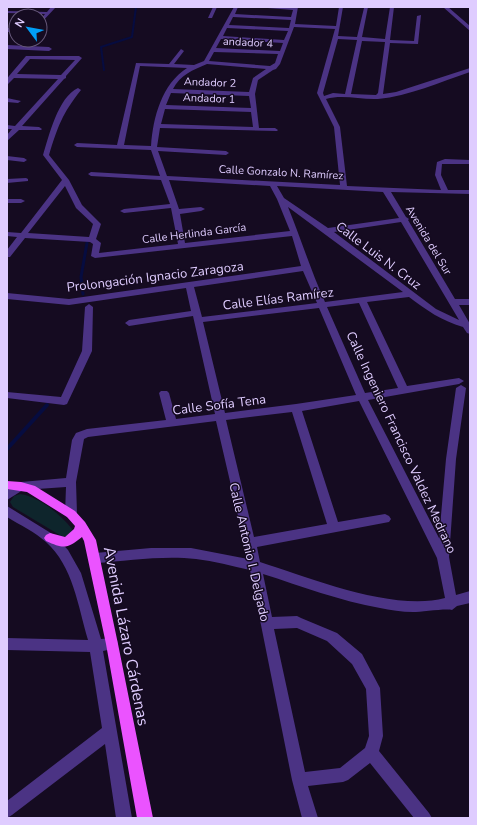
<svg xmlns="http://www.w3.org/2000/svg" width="477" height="825" font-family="'Nunito Sans',sans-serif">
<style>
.green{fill:#0e252c}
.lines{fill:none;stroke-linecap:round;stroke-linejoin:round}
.stream-far2{stroke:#060c40;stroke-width:2}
.stream-far1{stroke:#060c40;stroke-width:3}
.stream{stroke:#060c40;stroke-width:4}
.minor{fill:#4b3384;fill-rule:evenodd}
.major{fill:#eb53ff;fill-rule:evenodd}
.labels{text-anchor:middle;stroke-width:3;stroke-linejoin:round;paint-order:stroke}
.far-street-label{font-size:11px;fill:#dfccff;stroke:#150b21}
.street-label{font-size:13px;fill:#dfccff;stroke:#150b21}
.near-street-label{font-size:16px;fill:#dfccff;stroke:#150b21}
</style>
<rect width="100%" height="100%" fill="#150b21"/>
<!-- green -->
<path class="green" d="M20,494C40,497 60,514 72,529L71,535L63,537L13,507L10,502L14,496Z"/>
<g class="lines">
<!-- stream-far2 -->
<path class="stream-far2" d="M104,70L101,47L132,37L136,7"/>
<!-- stream-far1 -->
<path class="stream-far1" d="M83,294L81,277L87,243"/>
<!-- stream -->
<path class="stream" d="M7,449L47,405"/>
<!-- minor -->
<path class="minor" d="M51,7H56L40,24V20L45,14L7,13V11L47,12Z
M213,7H217L212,18H208Z
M234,7H238L235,14L291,17L293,10L255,7H298L295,24L336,26L339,7H343L338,36L357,37L364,8L368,7L362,37L385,39L390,7H394L390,40L414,41L417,16L421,15L418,44L390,43L383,94L396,92L470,68V72C440,82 409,96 378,99C361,100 343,94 326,99L340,127L347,186L441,190L435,175L437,162L445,159L470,160V164H442L441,175L448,190H470V194L391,192L406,217L409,219L408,220L455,299H470V305H459L470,324V334L467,333L463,327C442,321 426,310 409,297L367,302L407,386L459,378L464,381L459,384L368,400L439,538L446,459L456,388L461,385L466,388L456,459L449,557L456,595L470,591V603L457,606L452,610C447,608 421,612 413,612C402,612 390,610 380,608C340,601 301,586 263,574L272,617L297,616L301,618L337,633L362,654L380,688L383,736L379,751L429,813L432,818H414L370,763L348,780L343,782L308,786L318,818H302L292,780L250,570C232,566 214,561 196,559C163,555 128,561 95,563L91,562L89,558L91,554L95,553L151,548H191L248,559L216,421L88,437L84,439L76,482L77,514L75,517L71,519L67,517L65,514L66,487L23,490L7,500V490L21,482L66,478L72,440L76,433L87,429L166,420L159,393L161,391H167L169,393L176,419L215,414L193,316L129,326L125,323L129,320L191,311L186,288L69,305L7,299V293L69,299L301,266L292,236L95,258L91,256L93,244L90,242L25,238L10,257H7V250L17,237L7,236V232L21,233L62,180L43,155C49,136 58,97 78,88L81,90C62,114 58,126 49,155L69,180L82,205L101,224L96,239L101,243L99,253L178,244L171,208L124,213L120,211L124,209L170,204L161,180L91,176L88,174L91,172L160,176L151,150L77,147L74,145L77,143L117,145L136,63L169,64L181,49L184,51L174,64L194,65L204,61ZM233,17L291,20L289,28L229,25ZM294,27L335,29L317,93L334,127L340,185L167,176L158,151L226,155L229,153L226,151L157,147L160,128L277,131L278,130L275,128H259L255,94L258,80L273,70L276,69L280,64ZM227,28L288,31L284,40L223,36ZM221,39L283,43L280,51L216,48ZM338,39L357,40L345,94L333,93L324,96L323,93ZM362,41L385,42L378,93L376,95L351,94ZM214,52L278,54L275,63L270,66L209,61ZM207,64L266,69L253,78L249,92L173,89C180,75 193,70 207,64ZM140,66L187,68C162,84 153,117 151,146L124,145ZM171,93L249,96L251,108L166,105ZM165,109L251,112L253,127L161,124ZM169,180L270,186L277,199L290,231L185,243L180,214L201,211L205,209L201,207L179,209ZM65,186L76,208L93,224L89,237L28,233ZM277,186L383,192L399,218L328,228L284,198ZM288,207L403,292L325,302C311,271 301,239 288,207ZM401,222L459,320L436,309L334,232ZM303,271L317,303L202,317L194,287ZM359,303L398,388L365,393L327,307ZM319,308L356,395L296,404L225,413L203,322ZM359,401L437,558L445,598C394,612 310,578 260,562L257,547L389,522L391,519L389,516L385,514L338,522L302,411ZM292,412L327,524L254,537L226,420ZM297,628L327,641L352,664L366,689L369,736L365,748L340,768L305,772L274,629Z
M443,7H448L470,26V31Z
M7,28H16V32H7Z
M7,45L49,47L52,49L49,51L7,49Z
M26,56H79L82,58L66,76V78L64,79L22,126L39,127L42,129L41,130H19L7,141V135L12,129H7V125L15,126L58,79L14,78L7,85V79L9,76ZM30,59L75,60L61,75L17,74Z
M7,98L21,101L18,103L7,102Z
M7,156L24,158L27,160L24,162L7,160Z
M26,178L28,179V181L7,183V179Z
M7,199H21L25,201L21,203H7Z
M89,304L93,307L92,351L67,404L64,405L7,398V392L61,397L82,351L85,307Z
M7,506L54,535L68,550L81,573L101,639L112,638L117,640L118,644L117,648L103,651L132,818H116L105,744L12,815L7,818V801L102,728L90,652L7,650V638L88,640C78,606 73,566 46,542C35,532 20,525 7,517Z"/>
<!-- major -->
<path class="major" d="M7,481L21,482L35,486L75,511L85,522L96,540L118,644L153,818H137L106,644L84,541L82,537C67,549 64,549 46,541L44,538L46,535L50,533L65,537L74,529L75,526L67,517L27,492L7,489Z"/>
</g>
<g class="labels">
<!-- far-street labels -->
<g class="far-street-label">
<text transform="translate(248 42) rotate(3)" y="4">andador 4</text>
<text transform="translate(210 82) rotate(2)" y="4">Andador 2</text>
<text transform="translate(209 98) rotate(2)" y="4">Andador 1</text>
<text transform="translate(281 172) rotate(3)" y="4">Calle Gonzalo N. Ramírez</text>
<text transform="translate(194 233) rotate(-7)" y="4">Calle Herlinda García</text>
<text transform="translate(429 240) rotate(59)" y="4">Avenida del Sur</text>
</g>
<!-- street labels -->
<g class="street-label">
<text transform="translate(379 255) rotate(37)" y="5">Calle Luis N. Cruz</text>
<text transform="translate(155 276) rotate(-7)" y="5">Prolongación Ignacio Zaragoza</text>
<text transform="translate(278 298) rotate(-7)" y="5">Calle Elías Ramírez</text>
<text transform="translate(219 404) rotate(-7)" y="5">Calle Sofía Tena</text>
<text transform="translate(402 442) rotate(65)" y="5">Calle Ingeniero Francisco Valdez Medrano</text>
<text transform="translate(250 552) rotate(77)" y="5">Calle Antonio I. Delgado</text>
</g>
<!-- near-street labels -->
<g class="near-street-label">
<text transform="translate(127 636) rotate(79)" y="6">Avenida Lázaro Cárdenas</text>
</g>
</g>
<!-- border -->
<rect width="477" height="825" fill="none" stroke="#dfccff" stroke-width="16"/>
<!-- north arrow -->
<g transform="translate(28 28) rotate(302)"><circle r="19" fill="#150b21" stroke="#66587a"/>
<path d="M0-3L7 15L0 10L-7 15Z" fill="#009ef7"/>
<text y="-6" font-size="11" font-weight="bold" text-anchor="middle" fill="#dfccff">N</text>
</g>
</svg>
